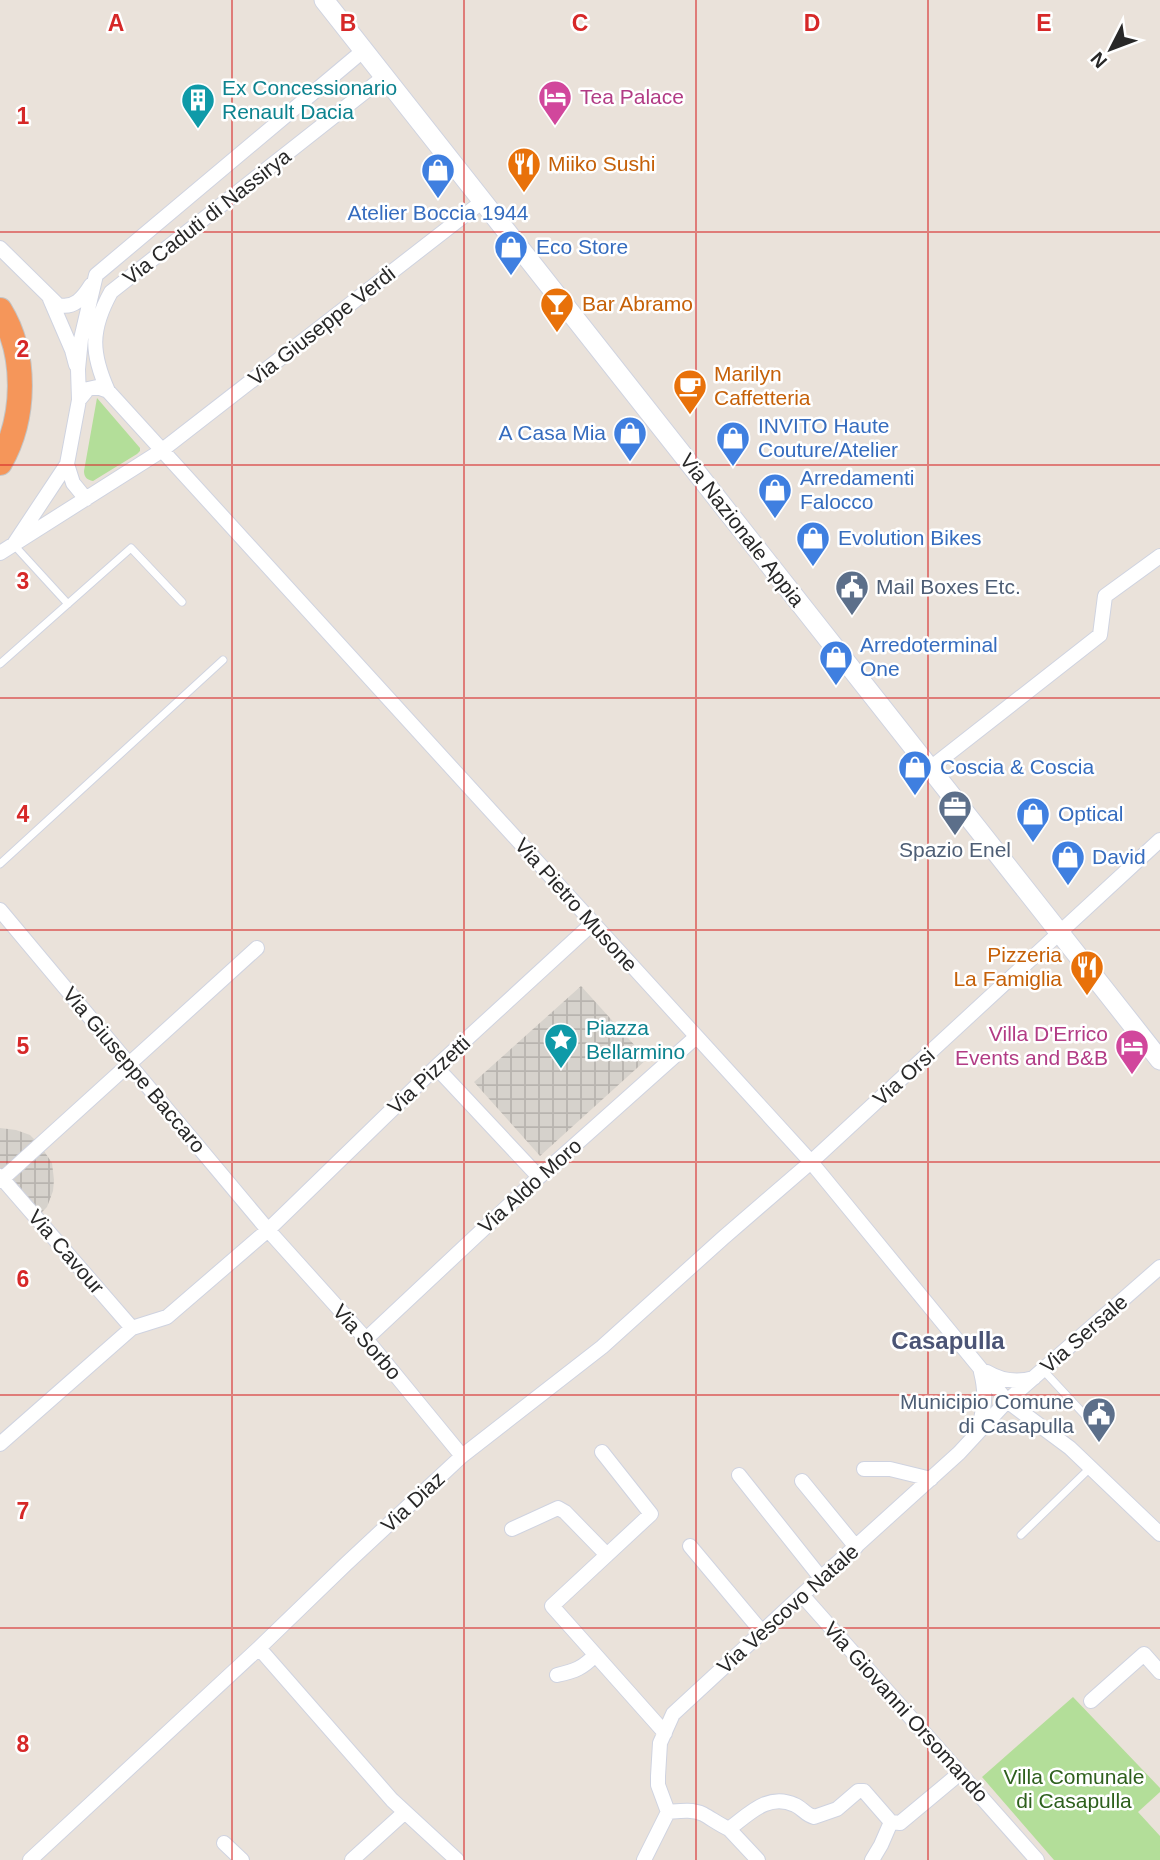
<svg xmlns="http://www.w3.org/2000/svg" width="1160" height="1860" font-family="Arial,sans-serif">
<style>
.grass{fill:#b3de99}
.plaza{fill:url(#plaza-grid)}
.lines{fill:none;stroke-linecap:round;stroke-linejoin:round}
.lane-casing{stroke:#cfd3e0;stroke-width:9}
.street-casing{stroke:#cfd3e0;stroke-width:16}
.secondary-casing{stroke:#cfd3e0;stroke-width:21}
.highway-casing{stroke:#c3c3c3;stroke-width:26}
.lane{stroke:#fff;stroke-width:7}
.street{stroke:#fff;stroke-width:14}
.secondary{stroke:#fff;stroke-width:19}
.highway{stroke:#f5965a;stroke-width:24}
.grid{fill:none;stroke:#d62828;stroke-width:2;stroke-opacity:0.55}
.labels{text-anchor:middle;stroke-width:5;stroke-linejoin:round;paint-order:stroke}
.culture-label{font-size:21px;fill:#0d838f;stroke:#fff;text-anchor:start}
.hotel-label{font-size:21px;fill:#b23c85;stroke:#fff;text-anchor:start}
.food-label{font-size:21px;fill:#c56008;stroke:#fff;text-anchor:start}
.shop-label{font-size:21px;fill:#366cbe;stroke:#fff;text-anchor:start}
.street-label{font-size:21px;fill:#282828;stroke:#fff}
.service-label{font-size:21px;fill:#4e5e75;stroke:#fff;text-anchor:start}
.park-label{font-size:21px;fill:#2e601d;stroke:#fff}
.quarter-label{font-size:24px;font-weight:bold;fill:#4b5475;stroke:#fff}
.grid-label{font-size:23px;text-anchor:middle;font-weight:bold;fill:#d62828;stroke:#fff;stroke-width:5;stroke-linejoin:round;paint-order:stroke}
</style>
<defs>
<pattern id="plaza-grid" width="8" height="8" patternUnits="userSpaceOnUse" patternTransform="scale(1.75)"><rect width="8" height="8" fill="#d6d2cc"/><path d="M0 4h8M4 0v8" fill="none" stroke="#b8b4af"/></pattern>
</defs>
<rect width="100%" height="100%" fill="#eae2da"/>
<!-- grass -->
<path class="grass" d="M97,398L140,448V451L137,454L93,481C87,480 84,477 84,471Z
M1073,1697L1160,1788V1792L1138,1812L1160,1836V1860H1054L982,1777Z"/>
<!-- plaza -->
<path class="plaza" d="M581,986L647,1059L540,1156L474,1082Z
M0,1128L16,1130L30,1135L40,1145L52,1163L54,1180L53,1191L47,1207L37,1217L0,1176Z"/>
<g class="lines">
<!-- lane casing -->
<g class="lane-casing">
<path id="lane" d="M14,545L68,604
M0,664L131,548L182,602
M0,864L223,660
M1043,1370L1095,1426
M1021,1535L1090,1468"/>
</g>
<!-- street casing -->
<g class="street-casing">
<path id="street" d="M0,248L58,305C74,309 83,298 91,285
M50,299L72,350L76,365
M108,391C91,353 90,330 111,292L385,76
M79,400L78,369L81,339L96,275L364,50
M67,464L73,483L86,499
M14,544L67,464L79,400L88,389L97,387L108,391L811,1162L1007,1401L1070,1448L1160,1534
M0,553L161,451L483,201
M929,769L1100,635L1105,596L1160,556
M0,910L268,1230L366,1339L462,1456
M436,1067L539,1177
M0,1176L132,1328
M0,1181L257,948
M366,1339L539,1177L696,1037
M987,1372C1002,1381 1017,1383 1034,1378
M978,1431C984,1408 987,1396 981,1372
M0,1444L132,1328L167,1317L268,1230L436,1067L593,923
M602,1452L651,1514L552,1606L665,1733
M864,1469H890L931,1479
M739,1475L821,1578
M802,1481L856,1547
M512,1529L558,1508L565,1512L607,1555
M690,1546L762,1632
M802,1595L1037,1860
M259,1648L392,1800L457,1860
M557,1675C575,1671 583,1668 595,1655
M1091,1701L1144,1654L1160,1672
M668,1812L658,1785V1776L660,1743L673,1714L802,1595L959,1453L1007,1401L1160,1267
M668,1812C680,1811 692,1809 703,1814C712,1819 720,1825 729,1829C748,1815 768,1792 795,1805C802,1808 806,1815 814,1817L837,1809L858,1791H864L891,1822L900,1823L960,1773
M729,1829L758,1860
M224,1843L242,1860
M30,1860L259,1648L346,1564L462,1456L602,1347L723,1238L811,1162L1160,840
M352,1860L405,1812
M644,1860L668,1812
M872,1860L881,1845L891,1822"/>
</g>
<!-- secondary casing -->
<g class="secondary-casing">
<path id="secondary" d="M324,0L1160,1060"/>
</g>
<!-- highway casing -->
<g class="highway-casing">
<path id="highway" d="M0,310C27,354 26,418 0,463"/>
</g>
<!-- lane -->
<use href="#lane" class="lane"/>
<!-- street -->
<use href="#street" class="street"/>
<!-- secondary -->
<use href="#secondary" class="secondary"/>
<!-- highway -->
<use href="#highway" class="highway"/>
</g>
<!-- grid -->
<path class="grid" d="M232,0V1860M464,0V1860M696,0V1860M928,0V1860M0,232H1160M0,465H1160M0,698H1160M0,930H1160M0,1162H1160M0,1395H1160M0,1628H1160"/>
<!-- icons -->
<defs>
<g id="hotel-pin" transform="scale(1.75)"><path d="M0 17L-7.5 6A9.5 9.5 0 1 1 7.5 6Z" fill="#d1479c" stroke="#fff"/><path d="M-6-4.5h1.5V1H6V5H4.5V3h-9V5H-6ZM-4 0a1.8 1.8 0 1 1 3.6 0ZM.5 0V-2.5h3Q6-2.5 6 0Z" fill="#fff"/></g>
<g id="building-pin" transform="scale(1.75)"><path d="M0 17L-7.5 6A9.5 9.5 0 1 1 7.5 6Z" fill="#0f9aa8" stroke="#fff"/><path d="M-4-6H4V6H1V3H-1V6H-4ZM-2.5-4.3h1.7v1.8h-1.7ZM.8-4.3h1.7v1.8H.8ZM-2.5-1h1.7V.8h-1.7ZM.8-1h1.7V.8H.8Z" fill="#fff"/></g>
<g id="restaurant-pin" transform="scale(1.75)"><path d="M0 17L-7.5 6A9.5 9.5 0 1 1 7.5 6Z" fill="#e8710a" stroke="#fff"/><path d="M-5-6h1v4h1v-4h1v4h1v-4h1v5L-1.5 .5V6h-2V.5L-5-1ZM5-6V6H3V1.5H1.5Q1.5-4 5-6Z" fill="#fff"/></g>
<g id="shop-pin" transform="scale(1.75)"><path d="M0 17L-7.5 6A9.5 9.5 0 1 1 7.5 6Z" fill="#3f7fe0" stroke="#fff"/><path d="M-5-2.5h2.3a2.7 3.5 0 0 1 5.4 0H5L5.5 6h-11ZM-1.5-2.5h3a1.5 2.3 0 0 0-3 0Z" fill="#fff"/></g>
<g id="bar-pin" transform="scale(1.75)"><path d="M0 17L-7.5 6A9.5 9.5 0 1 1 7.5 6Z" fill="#e8710a" stroke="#fff"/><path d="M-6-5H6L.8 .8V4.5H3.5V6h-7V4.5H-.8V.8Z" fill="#fff"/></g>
<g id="cafe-pin" transform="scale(1.75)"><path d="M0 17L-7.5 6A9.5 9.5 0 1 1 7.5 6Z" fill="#e8710a" stroke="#fff"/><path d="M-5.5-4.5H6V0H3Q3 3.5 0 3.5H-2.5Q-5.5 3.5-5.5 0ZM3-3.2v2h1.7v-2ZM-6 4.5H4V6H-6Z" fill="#fff"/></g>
<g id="civic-pin" transform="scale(1.75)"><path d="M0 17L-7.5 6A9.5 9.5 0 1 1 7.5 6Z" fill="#5c6f8a" stroke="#fff"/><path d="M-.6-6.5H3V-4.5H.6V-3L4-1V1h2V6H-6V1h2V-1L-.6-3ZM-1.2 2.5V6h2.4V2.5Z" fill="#fff"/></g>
<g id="office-pin" transform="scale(1.75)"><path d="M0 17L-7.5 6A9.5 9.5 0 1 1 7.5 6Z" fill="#5c6f8a" stroke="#fff"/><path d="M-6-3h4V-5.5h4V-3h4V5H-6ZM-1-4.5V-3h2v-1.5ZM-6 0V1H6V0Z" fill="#fff"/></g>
<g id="sight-pin" transform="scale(1.75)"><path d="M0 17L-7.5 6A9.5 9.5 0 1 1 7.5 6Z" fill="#0f9aa8" stroke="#fff"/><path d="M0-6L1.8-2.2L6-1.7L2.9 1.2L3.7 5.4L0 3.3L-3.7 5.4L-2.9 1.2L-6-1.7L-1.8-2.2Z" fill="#fff"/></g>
</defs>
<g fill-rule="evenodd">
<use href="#hotel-pin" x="555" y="97"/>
<use href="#building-pin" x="198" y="100"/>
<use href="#restaurant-pin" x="524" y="164"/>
<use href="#shop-pin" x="438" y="170"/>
<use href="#shop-pin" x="511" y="247"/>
<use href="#bar-pin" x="557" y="304"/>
<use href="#cafe-pin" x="690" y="386"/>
<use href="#shop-pin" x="630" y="433"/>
<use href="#shop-pin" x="733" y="438"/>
<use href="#shop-pin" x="775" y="490"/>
<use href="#shop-pin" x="813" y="538"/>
<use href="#civic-pin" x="852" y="587"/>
<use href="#shop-pin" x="836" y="657"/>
<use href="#shop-pin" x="915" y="767"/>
<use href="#office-pin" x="955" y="807"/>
<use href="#shop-pin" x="1033" y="814"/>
<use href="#shop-pin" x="1068" y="857"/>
<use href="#restaurant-pin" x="1087" y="967"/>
<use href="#sight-pin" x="561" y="1040"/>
<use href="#hotel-pin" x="1132" y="1046"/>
<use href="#civic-pin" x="1099" y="1414"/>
</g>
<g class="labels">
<!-- culture labels -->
<g class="culture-label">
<text x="222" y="95">Ex Concessionario<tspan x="222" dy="24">Renault Dacia</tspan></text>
<text x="586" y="1035">Piazza<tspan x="586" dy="24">Bellarmino</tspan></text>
</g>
<!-- hotel labels -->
<g class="hotel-label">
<text x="580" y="104">Tea Palace</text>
<text x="1108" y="1041" text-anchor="end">Villa D'Errico<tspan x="1108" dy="24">Events and B&amp;B</tspan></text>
</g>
<!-- food labels -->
<g class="food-label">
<text x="548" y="171">Miiko Sushi</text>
<text x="582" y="311">Bar Abramo</text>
<text x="714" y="381">Marilyn<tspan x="714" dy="24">Caffetteria</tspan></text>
<text x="1062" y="962" text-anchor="end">Pizzeria<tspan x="1062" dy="24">La Famiglia</tspan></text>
</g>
<!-- shop labels -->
<g class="shop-label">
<text x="438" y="220" text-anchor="middle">Atelier Boccia 1944</text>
<text x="536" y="254">Eco Store</text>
<text x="758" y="433">INVITO Haute<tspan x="758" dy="24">Couture/Atelier</tspan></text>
<text x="606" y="440" text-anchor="end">A Casa Mia</text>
<text x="800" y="485">Arredamenti<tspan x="800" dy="24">Falocco</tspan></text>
<text x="838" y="545">Evolution Bikes</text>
<text x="860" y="652">Arredoterminal<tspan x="860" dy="24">One</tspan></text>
<text x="940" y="774">Coscia &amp; Coscia</text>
<text x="1058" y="821">Optical</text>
<text x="1092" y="864">David</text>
</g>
<!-- street labels -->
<g class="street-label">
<text transform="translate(207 217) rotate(-38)" y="7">Via Caduti di Nassirya</text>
<text transform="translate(322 326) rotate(-38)" y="7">Via Giuseppe Verdi</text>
<text transform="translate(742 530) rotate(52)" y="7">Via Nazionale Appia</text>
<text transform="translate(576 905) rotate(48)" y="7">Via Pietro Musone</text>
<text transform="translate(134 1070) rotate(50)" y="7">Via Giuseppe Baccaro</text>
<text transform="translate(429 1075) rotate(-43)" y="7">Via Pizzetti</text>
<text transform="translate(904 1077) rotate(-42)" y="7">Via Orsi</text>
<text transform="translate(530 1186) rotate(-42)" y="7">Via Aldo Moro</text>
<text transform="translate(66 1252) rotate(49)" y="7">Via Cavour</text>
<text transform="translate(1084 1334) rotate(-41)" y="7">Via Sersale</text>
<text transform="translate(367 1342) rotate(49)" y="7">Via Sorbo</text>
<text transform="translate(413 1502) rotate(-43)" y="7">Via Diaz</text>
<text transform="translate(788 1609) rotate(-42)" y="7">Via Vescovo Natale</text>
<text transform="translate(906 1712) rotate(48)" y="7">Via Giovanni Orsomando</text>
</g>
<!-- service labels -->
<g class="service-label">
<text x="876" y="594">Mail Boxes Etc.</text>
<text x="955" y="857" text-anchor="middle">Spazio Enel</text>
<text x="1074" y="1409" text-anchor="end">Municipio Comune<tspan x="1074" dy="24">di Casapulla</tspan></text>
</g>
<!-- park labels -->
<g class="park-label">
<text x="1074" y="1784">Villa Comunale<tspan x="1074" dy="24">di Casapulla</tspan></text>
</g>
<!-- quarter labels -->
<g class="quarter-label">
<text x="948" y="1349">Casapulla</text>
</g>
</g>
<g class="grid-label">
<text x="116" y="31">A</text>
<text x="348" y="31">B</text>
<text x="580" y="31">C</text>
<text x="812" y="31">D</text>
<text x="1044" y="31">E</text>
<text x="23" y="124">1</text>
<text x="23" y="357">2</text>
<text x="23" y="589">3</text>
<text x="23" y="822">4</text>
<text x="23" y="1054">5</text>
<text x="23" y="1287">6</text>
<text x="23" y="1519">7</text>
<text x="23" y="1752">8</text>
</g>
<!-- north arrow -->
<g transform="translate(1111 49) rotate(228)" stroke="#ffffff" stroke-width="5" paint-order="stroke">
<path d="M0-5L12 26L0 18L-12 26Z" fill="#282828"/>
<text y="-10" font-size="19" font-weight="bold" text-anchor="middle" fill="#282828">N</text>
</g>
</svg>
